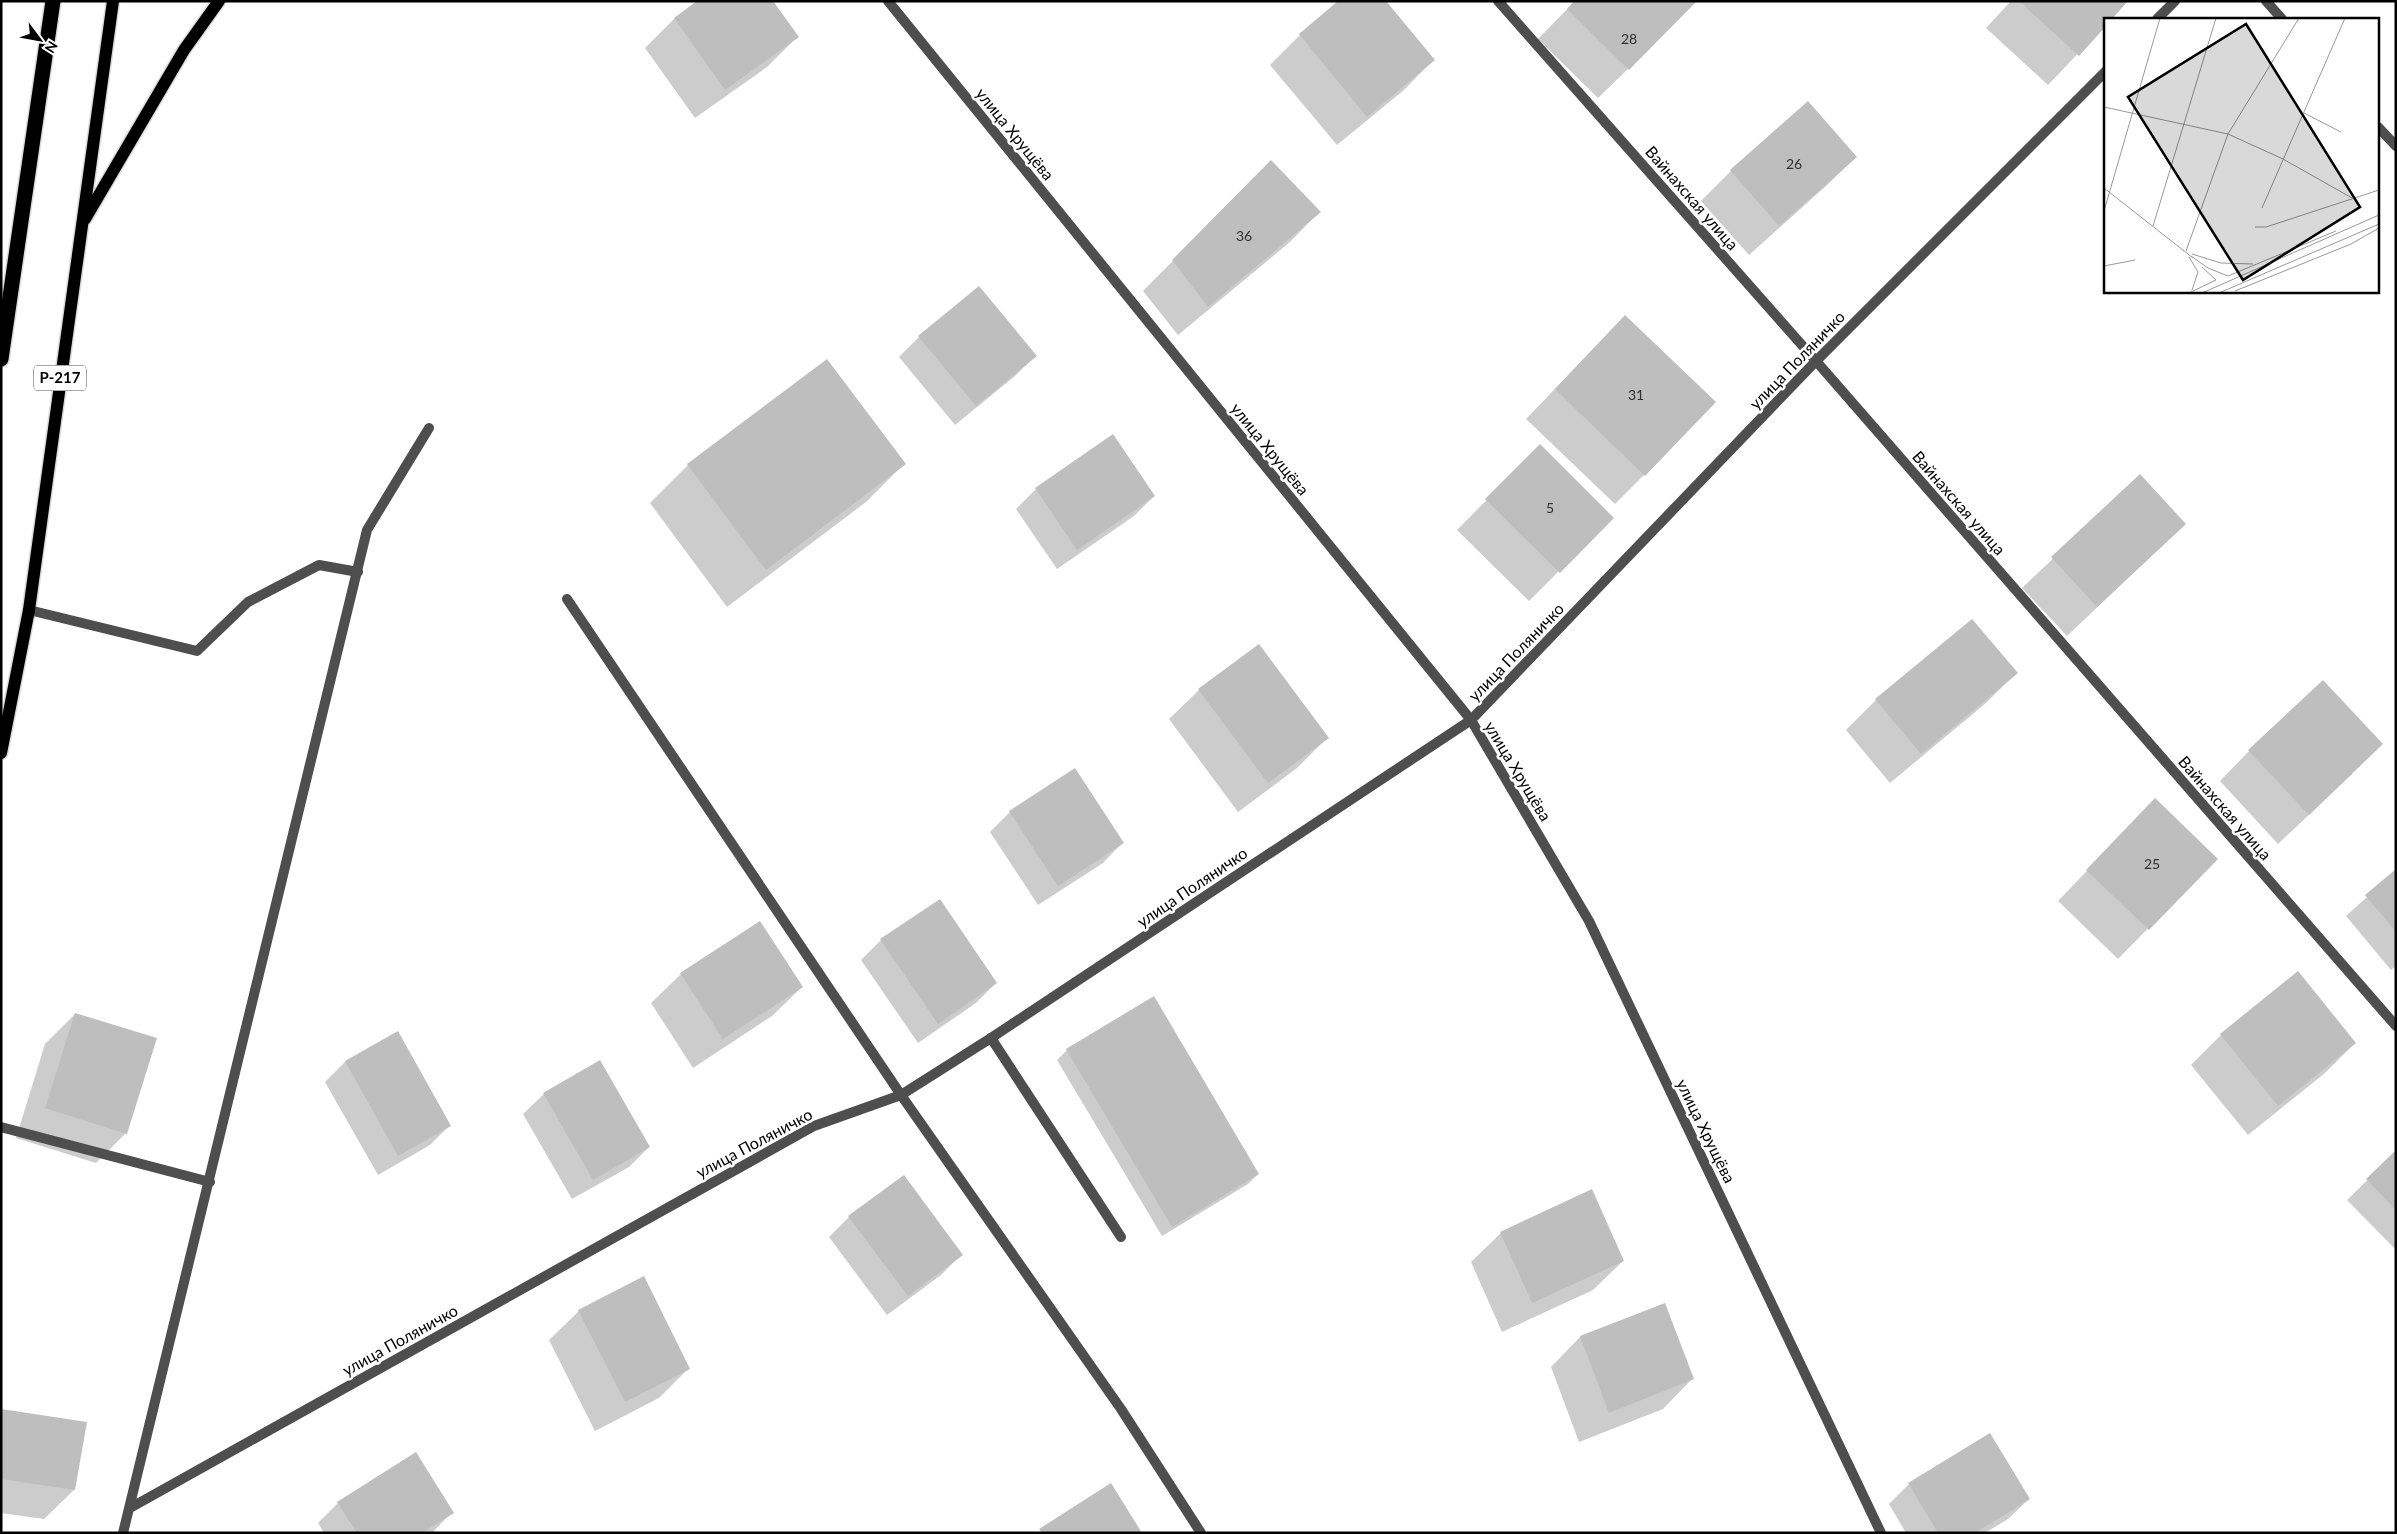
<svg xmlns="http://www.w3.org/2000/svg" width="2397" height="1534" font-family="Lato,sans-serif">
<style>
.shadow{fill:#0003}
.building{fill:#bebebe}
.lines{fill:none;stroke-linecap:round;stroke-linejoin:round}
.primary-casing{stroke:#dbdbdb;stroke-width:15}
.highway-casing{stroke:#dbdbdb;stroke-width:18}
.lane{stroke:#4e4e4e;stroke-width:10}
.street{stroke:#4e4e4e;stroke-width:10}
.primary{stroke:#000;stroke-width:12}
.highway{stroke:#000;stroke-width:15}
.labels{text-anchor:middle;stroke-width:5;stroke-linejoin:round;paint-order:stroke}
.number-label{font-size:14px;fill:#303030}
.shield{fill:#fff;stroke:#4c4c4c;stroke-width:1}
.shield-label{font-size:15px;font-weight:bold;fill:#000}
.street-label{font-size:16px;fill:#000;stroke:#fff}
.inset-road{fill:none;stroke:#999;stroke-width:1}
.view{fill:#000;fill-opacity:0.15;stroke:#000;stroke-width:2.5}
.inset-edge{fill:none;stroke:#000;stroke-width:2.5}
</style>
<rect width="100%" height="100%" fill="#fff"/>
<!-- shadow -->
<path class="shadow" d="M1340,1L1433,60L1404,90L1337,145L1270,65L1300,35Z
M1575,1L1628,69L1598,98L1538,39Z
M2011,1H2126L2106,19V24L2048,85L1986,28Z
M675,18L797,37L767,67L695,118L645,48Z
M1808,103L1856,157L1826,186L1749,255L1701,201L1731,171Z
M1271,162L1319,212L1290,242L1178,335L1143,291Z
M919,337L1035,356L1015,376L955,425L899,357Z
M1596,346L1644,475L1615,504L1526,419Z
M1540,446L1612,518L1529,601L1457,530Z
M904,464L866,502L727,607L650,503L688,465Z
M2140,476L2185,524L2067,636L2022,588Z
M1036,489L1154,496L1134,516L1057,569L1016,509Z
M1972,621L2016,673L1986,703L1890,783L1846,730L1876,700Z
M1199,690L1327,738L1297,768L1238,812L1169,719Z
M2249,751L2352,774L2278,844L2220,781Z
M1010,812L1123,842L1103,863L1038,905L990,832Z
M2126,830L2216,859L2118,959L2058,901Z
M2396,871V966L2391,970L2346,916Z
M881,940L996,983L976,1003L918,1043L861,960Z
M2297,973L2355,1043L2325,1073L2248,1135L2191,1065L2221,1035Z
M681,974L802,987L772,1016L693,1068L651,1003Z
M75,1014L126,1133L96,1163L16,1138L45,1044Z
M397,1032L450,1125L430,1145L378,1175L325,1082L345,1062Z
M1067,1050L1258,1174L1248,1184L1162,1236L1057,1060Z
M544,1094L649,1147L629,1167L572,1199L523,1114Z
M2396,1152V1250L2347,1200Z
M849,1217L961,1255L941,1275L887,1315L829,1237Z
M1501,1233L1623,1261L1593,1290L1502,1332L1471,1262Z
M1664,1305L1692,1379L1663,1409L1579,1442L1551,1367L1580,1337Z
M579,1311L689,1368L659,1398L595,1431L549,1340Z
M1,1410L74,1490L44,1519L1,1513Z
M1989,1435L2029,1499L2008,1519L1985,1533H1906L1889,1504L1909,1484Z
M338,1503L452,1512L432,1533H324L318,1523Z"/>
<!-- building -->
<path class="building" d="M697,1H773L799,37L725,90L674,18Z
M1338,1H1386L1435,60L1367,117L1299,34Z
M1574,1H1697L1629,70L1567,9Z
M2019,1H2128L2112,19H2106V26L2079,56Z
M1808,101L1857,157L1779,226L1730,170Z
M1271,160L1321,212L1208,307L1172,260Z
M979,286L1037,356L976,406L918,336Z
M1625,315L1716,402L1645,476L1555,389Z
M827,359L906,464L766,570L687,464Z
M1113,434L1155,496L1077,550L1035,488Z
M1540,444L1614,518L1560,573L1485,499Z
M2140,474L2186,524L2097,607L2051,557Z
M1972,619L2018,673L1921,754L1875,699Z
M1259,644L1329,738L1268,783L1198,689Z
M2323,680L2383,744L2309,815L2248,750Z
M1075,768L1124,843L1058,886L1009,811Z
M2155,798L2218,859L2149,930L2086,870Z
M2396,869V932L2365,895Z
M940,899L997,983L938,1024L880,939Z
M760,921L803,987L723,1039L680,973Z
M2298,971L2356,1043L2278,1106L2220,1034Z
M1154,996L1259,1174L1172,1227L1066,1049Z
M75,1013L157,1038L127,1134L45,1108Z
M398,1031L451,1126L398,1156L345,1061Z
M600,1060L650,1147L593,1180L543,1093Z
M2396,1150V1210L2366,1179Z
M904,1175L963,1255L908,1296L848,1216Z
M1592,1189L1624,1261L1532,1303L1500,1232Z
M644,1276L690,1369L625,1402L578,1310Z
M1665,1303L1694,1379L1609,1413L1580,1336Z
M1,1409L87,1422L75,1490L1,1479Z
M1990,1433L2030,1499L1975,1533H1938L1908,1483Z
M416,1452L454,1513L422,1533H357L337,1502Z
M1111,1483L1142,1533H1042L1039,1529Z"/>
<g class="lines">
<!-- primary casing -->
<g class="primary-casing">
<path id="primary" d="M85,219L184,50L219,1
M1,753L29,610L113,1"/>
</g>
<!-- highway casing -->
<g class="highway-casing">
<path id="highway" d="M1,359L53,1"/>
</g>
<!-- lane -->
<path class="lane" d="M29,610L197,651L248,602L319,565L358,572
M991,1038L1121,1237
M1,1127L210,1182"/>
<!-- street -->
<path class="street" d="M888,1L1471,720L1589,921L1881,1533
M1498,1L1816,361L2396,1026
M2266,1L2282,19
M2157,19L2175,1
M2378,127L2396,146
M567,599L901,1095L1121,1409L1201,1533
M130,1508L814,1126L901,1095L991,1038L1471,720L1816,361L2106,71
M123,1533L367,530L429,428"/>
<!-- primary -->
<use href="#primary" class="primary"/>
<!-- highway -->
<use href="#highway" class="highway"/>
</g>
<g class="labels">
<!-- number labels -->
<g class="number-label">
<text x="1629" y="44">28</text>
<text x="1794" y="169">26</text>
<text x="1244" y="241">36</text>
<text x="1636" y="400">31</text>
<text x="1550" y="513">5</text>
<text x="2152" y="869">25</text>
</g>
<!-- shield labels -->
<rect class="shield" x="34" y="365.5" width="52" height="25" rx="4"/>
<g class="shield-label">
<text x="60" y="383">Р-217</text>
</g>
<!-- street labels -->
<g class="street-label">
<text transform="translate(1015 134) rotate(51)" y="6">улица Хрущёва</text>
<text transform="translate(1692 198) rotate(49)" y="6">Вайнахская улица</text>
<text transform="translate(1797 360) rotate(-46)" y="6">улица Поляничко</text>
<text transform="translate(1270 449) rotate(51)" y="6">улица Хрущёва</text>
<text transform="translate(1959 503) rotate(49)" y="6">Вайнахская улица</text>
<text transform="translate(1516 652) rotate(-46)" y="6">улица Поляничко</text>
<text transform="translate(1518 771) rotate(59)" y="6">улица Хрущёва</text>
<text transform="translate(2225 808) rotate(49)" y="6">Вайнахская улица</text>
<text transform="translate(1192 887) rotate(-34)" y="6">улица Поляничко</text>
<text transform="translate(1706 1131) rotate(64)" y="6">улица Хрущёва</text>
<text transform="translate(754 1143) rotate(-28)" y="6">улица Поляничко</text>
<text transform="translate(400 1340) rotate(-29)" y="6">улица Поляничко</text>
</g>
</g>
<!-- overview -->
<g transform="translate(2104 18)">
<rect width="275" height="275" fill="#fff"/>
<path class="inset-road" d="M0,89L124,116L179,141L248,180M200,95L237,114M0,170L89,240M158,190L241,0M0,193L56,0M49,208L112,0M151,209H162L275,172M82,233L124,116L195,0M88,236L117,245L149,246M87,238L104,250L124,258L232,213M85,239L94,254L88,272M0,248L31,242M131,273L247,226L275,210M85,275L112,262L98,249M98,275L275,197M115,275L275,206"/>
<path class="view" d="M142,6L256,189L139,262L24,79Z"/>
<rect width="275" height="275" class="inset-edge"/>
</g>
<!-- border -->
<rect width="2397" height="1534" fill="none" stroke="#000000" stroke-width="5"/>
<!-- north arrow -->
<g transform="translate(40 40) rotate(122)" stroke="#ffffff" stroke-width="4" paint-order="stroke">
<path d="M0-4L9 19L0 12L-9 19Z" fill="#000000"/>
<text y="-8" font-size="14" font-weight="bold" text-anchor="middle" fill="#000000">N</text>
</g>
</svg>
